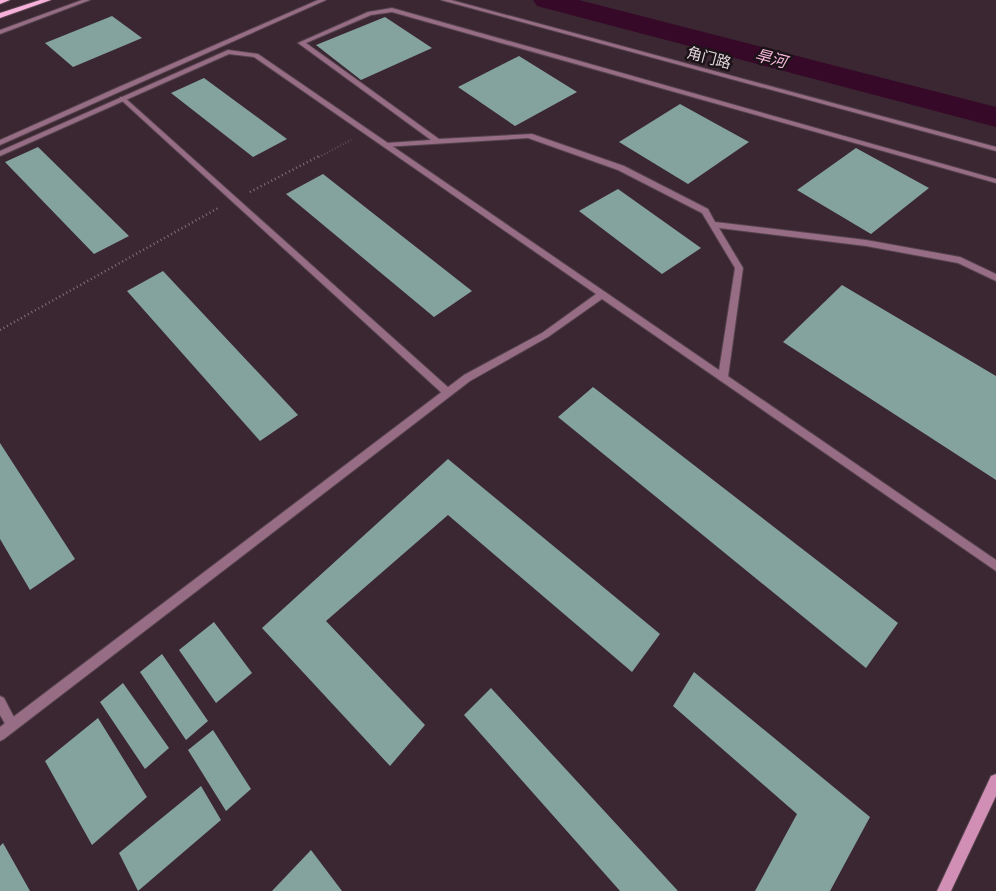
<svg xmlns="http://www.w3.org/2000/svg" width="996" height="891" font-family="Roboto,'Noto Sans SC',sans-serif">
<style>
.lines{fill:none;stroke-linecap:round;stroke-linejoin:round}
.river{fill:#370928;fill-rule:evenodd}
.building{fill:#85a39e}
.service-casing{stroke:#55434d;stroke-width:2}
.minor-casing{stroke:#55434d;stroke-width:2}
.tertiary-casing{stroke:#55434d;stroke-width:2}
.secondary-casing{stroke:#55434d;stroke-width:2}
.primary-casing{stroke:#55434d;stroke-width:2}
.path-far1{stroke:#82727b;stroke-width:2;stroke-dasharray:0.5 2.5;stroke-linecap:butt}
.path{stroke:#82727b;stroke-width:2.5;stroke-dasharray:1 3;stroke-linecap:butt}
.service{fill:#976c85;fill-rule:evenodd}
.minor{fill:#976c85;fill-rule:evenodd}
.tertiary{fill:#976c85;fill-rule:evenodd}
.secondary{fill:#d28fb6;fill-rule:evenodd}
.primary{fill:#f6b0d9;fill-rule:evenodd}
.labels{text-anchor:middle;stroke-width:5;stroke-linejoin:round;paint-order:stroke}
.far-street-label{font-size:15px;fill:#e1d4db;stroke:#1c1318}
.far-water-label{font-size:16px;font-style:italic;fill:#f6b5da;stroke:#1c1318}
</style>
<rect width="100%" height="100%" fill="#3a2732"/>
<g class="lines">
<!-- river -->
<path class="river" d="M533,0H579L996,107V127L537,6Z"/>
</g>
<!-- building -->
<path class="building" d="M112,16L142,38L73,67L45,43Z
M385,17L432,48L361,80L316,45Z
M519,56L577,92L515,126L458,87Z
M204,78L287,139L253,157L171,93Z
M680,104L749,142L688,184L619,142Z
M38,147L129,236L94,254L5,162Z
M856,148L929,188L871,234L797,190Z
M323,174L472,291L434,317L286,194Z
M618,189L701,248L662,274L579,211Z
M163,271L298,415L260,441L127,291Z
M842,285L996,376V480L783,342Z
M593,387L898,623L866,668L558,417Z
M0,443L75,559L30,590L0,539Z
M448,459L660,634L632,672L448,515L326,621L425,725L390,766L262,628Z
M214,622L252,673L216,703L179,650Z
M162,654L208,721L186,740L140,672Z
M694,672L870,817L830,891H755L797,814L673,706Z
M123,683L169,748L145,769L100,702Z
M491,688L678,891H620L464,715Z
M98,718L147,797L92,845L45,761Z
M213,730L251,789L226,811L188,750Z
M201,786L221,820L138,891L119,853Z
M3,843L30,891H0V846Z
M311,850L342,891H272Z"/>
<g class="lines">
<!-- service casing -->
<g class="service-casing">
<path id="service" d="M318,0H326L0,145V140L121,86Z
M392,8L996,179V183L392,12L371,15L306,43L439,139L532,134L624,166L708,209L715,222L866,240L960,257L996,274V281L958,263L866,246L719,228L743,268L728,377L723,381L720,380L718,377L735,268L702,213L618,170L528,138L384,147L383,145L387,143L431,140L298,43L368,12Z
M120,97H124L450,389L452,392L450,395H444L120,99Z
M0,696L4,698L18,725L16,729L12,731L8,729L0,715Z"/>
</g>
<!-- minor casing -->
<g class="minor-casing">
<path id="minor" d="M228,50L258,54L996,560V571L602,299L548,337L470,381L4,739L0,741V727L464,375L542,333L596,294L254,57L229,54L0,156V151Z"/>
</g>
<!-- tertiary casing -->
<g class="tertiary-casing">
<path id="tertiary" d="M82,0H90L0,34V30Z
M441,0H451L996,147V151Z"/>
</g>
<!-- secondary casing -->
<g class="secondary-casing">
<path id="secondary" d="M996,774V796L951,891H937L991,776Z"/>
</g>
<!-- primary casing -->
<g class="primary-casing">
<path id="primary" d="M0,0H10L0,4Z
M40,0H51L0,18V13Z"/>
</g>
<!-- path-far1 -->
<path class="path-far1" d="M319,157L351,140"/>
<!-- path -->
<path class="path" d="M250,192L321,155
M0,330L220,207"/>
<!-- service -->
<use href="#service" class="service"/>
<!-- minor -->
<use href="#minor" class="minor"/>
<!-- tertiary -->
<use href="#tertiary" class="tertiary"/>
<!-- secondary -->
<use href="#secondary" class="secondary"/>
<!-- primary -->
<use href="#primary" class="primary"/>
</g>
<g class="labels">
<!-- far-street labels -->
<g class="far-street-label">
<text transform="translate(709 58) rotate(15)" y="5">角门路</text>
</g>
<!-- far-water labels -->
<g class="far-water-label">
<text transform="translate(771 58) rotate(15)" y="6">旱河</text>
</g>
</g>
</svg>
